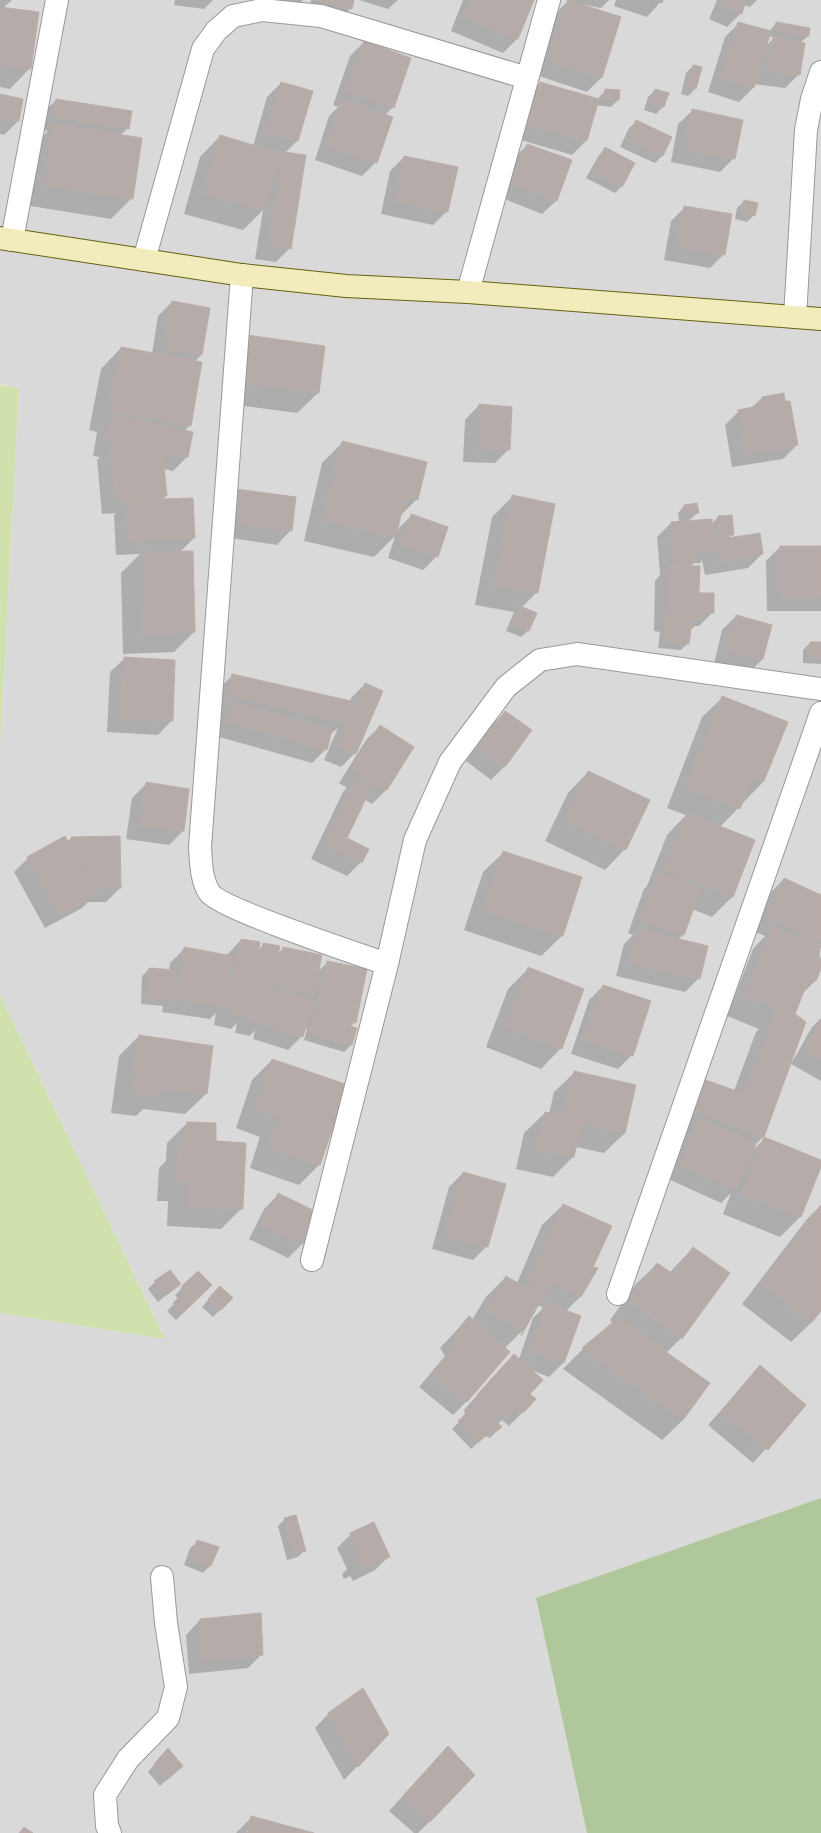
<svg xmlns="http://www.w3.org/2000/svg" width="821" height="1833" font-family="Mulish,sans-serif">
<style>
.residential{fill:#dad9d9}
.grass{fill:#d0e1ae}
.forest{fill:#b0c79c}
.shadow{fill:#0003;fill-rule:evenodd}
.building{fill:#b5aca9;stroke:#bcada7}
.lines{fill:none;stroke-linecap:round;stroke-linejoin:round}
.street-casing{stroke:#999;stroke-width:24}
.secondary-casing{stroke:#666010;stroke-width:24}
.street{stroke:#fff;stroke-width:22}
.secondary{stroke:#f2ebbc;stroke-width:22}
</style>
<rect width="100%" height="100%" fill="#ece8e3"/>
<!-- residential -->
<path class="residential" d="M0,0H821V1498L536,1598L587,1833H0V1313L165,1339L0,995V749L19,388L0,384Z"/>
<!-- grass -->
<path class="grass" d="M0,385L19,388L0,749Z
M0,995L165,1339L0,1313Z"/>
<!-- forest -->
<path class="forest" d="M821,1498V1833H587L536,1598Z"/>
<!-- shadow -->
<path class="shadow" d="M0,0H12L3,8L30,68L10,89L0,87Z
M175,0H213L204,9L174,5Z
M260,0H303L289,15Z
M311,0H353L351,8L344,15L310,6Z
M359,0H398L388,9Z
M463,0H533L517,39L503,53L451,31Z
M565,0H609L601,8L585,5V6L620,18L601,78L587,92L536,75L554,15L568,1Z
M616,0H662L647,17L614,6Z
M717,0H757L750,7L744,5L741,13L727,27L709,19Z
M739,23L769,32L776,23L808,36L800,43L799,74L785,88L754,84L753,88L739,102L708,92L725,37ZM769,36L774,38L766,46Z
M364,42L393,107L385,115L376,162L362,176L315,160L329,116L338,107L333,105L350,56Z
M693,66L695,89L688,96L681,94L686,73Z
M281,83L312,92L297,141L285,153L290,248L276,262L255,259L263,210L243,230L184,214L200,157L220,136L253,146L267,97Z
M540,83L598,100L599,97L606,90L618,100L611,107L596,105L586,141L572,155L514,138L526,97Z
M655,90L663,107L656,114L644,110L648,97Z
M0,95L22,100L18,121L4,135L0,134Z
M56,100L128,128L120,136L132,198L111,219L24,205L33,146L48,131L40,129L42,114Z
M693,110L734,158L720,172L671,162L678,124Z
M636,122L671,137L662,156L655,163L620,147L629,128Z
M527,145L557,200L542,214L499,197L513,159Z
M606,148L622,186L615,193L586,178L599,155Z
M404,157L447,211L433,225L381,214L390,171Z
M744,201L754,215L747,222L735,219L737,208Z
M685,207L724,254L710,268L664,260L671,221Z
M172,302L201,355L194,362L190,425L184,431L191,433L187,457L173,471L163,469L166,496L162,500L192,499L194,538L180,552L194,632L174,652L123,654L121,573L140,554L116,555L114,515L116,513L102,514L97,460L100,457L93,456L97,432L89,430L101,369L121,348L152,354L158,316Z
M324,347L318,393L297,413L221,403L227,357Z
M783,394L797,445L783,459L732,467L725,425L739,411L751,408L762,398Z
M479,405L509,449L495,463L463,462L465,420Z
M343,442L417,499L399,517L396,531L411,516L437,556L423,570L388,558L395,536L374,557L304,541L322,463Z
M513,496L537,592L522,607L528,631L521,637L506,631L514,612L475,605L492,517Z
M222,504L291,530L277,545L218,536Z
M684,506L698,512L691,519L685,522L711,525L718,517L733,534L728,539L762,554L748,568L705,575L702,560L700,563H694L690,567L698,594L713,612L699,626H695L689,631L688,643L681,650L658,648L660,632L654,631L655,581L660,575L657,537L671,523L679,522L678,513Z
M780,547H821V611H767L766,561Z
M736,616L763,659L748,673L714,664L722,630Z
M810,643H821V664L803,663V650Z
M125,658L172,720L158,735L107,732L110,672Z
M233,675L350,702L351,698L365,684L355,753L341,767L324,760L338,728L330,735L326,749L312,763L212,735L217,717L223,711L214,709L218,689Z
M723,697L764,781L720,827L732,897L712,917L692,909L683,935L678,939L699,978L685,992L616,976L624,944L633,935L628,933L644,889L647,886L667,835L686,815L667,808L702,717Z
M505,712V766L491,780L466,761L491,726Z
M380,726L413,747L386,790L372,804L364,799L345,838L361,862L347,876L311,859L343,792L347,788L339,783L366,740Z
M588,772L625,849L605,870L545,841L568,793Z
M146,784L188,789L183,831L169,845L126,839L132,798Z
M119,837L120,888L106,902H88L82,908L45,928L14,872L28,858L67,842L71,838Z
M504,852L581,878L562,936L541,956L464,930L483,872Z
M784,879L821,896V948L819,950L818,961L821,957V966L815,981L802,994L794,1015L805,1022L763,1137L755,1145L752,1151L765,1138L821,1161V1164L800,1217L780,1237L723,1214L731,1193L721,1203L666,1178L685,1136L672,1131L683,1100L734,1091L756,1032L759,1029L727,1016L753,949L765,936L753,931L770,893Z
M241,940L259,943L258,950L264,944L278,954L283,948L317,972L328,962L355,1022L350,1027L356,1029L351,1045L344,1052L304,1040L307,1029L304,1028L302,1036L288,1050L253,1039L255,1030L250,1036L235,1033L237,1023L231,1029L214,1025L216,1013L210,1019L162,1012L163,1006L141,1004L142,976L149,969L169,971L170,963L184,949L226,956Z
M528,969L561,1048L541,1069L486,1047L508,989Z
M603,986L632,1055L618,1069L571,1054L589,1000Z
M821,1018V1081L791,1064L812,1027Z
M139,1036L212,1046L206,1094L185,1114L143,1109L136,1116L111,1113L119,1056Z
M272,1060L319,1165L299,1185L250,1168L260,1137L236,1128L252,1080Z
M575,1072L625,1133L604,1153L576,1147L573,1157L553,1177L516,1169L524,1133L545,1113L549,1114L554,1092Z
M187,1123L215,1142L242,1208L221,1229L167,1226L168,1201H157L159,1168L166,1161L167,1143Z
M463,1173L487,1246L473,1260L432,1249L449,1187Z
M278,1195L317,1213L302,1244L288,1258L249,1239L264,1209Z
M563,1205L592,1268H596L580,1297L566,1311L563,1363L549,1377L531,1370L529,1394L523,1412L509,1426L502,1420L498,1424L501,1427L490,1438L485,1436L471,1449L452,1429L465,1416L464,1410L500,1369L514,1355L519,1359L533,1318L543,1308L538,1305L523,1330L505,1348L467,1401L453,1415L419,1387L445,1356L440,1348L469,1317L472,1320L486,1297L506,1277L517,1283L542,1225Z
M821,1205V1309L812,1322L791,1342L742,1304L807,1219Z
M693,1248L681,1338L666,1353L683,1420L662,1440L563,1369L583,1349L613,1323L610,1320L636,1284L657,1264L669,1273Z
M198,1272L211,1285L176,1320L167,1311L179,1299L175,1296L177,1293Z
M155,1282L179,1284L158,1302L148,1289Z
M213,1294L232,1298L213,1317L202,1307Z
M760,1367L805,1405L753,1463L708,1425Z
M285,1519L305,1550L298,1557L287,1560L278,1526Z
M351,1534L389,1556L375,1570L353,1581L350,1576L344,1579L342,1574L347,1569L337,1548Z
M197,1542L218,1548L210,1566L203,1573L184,1565L190,1548Z
M200,1620L262,1654L248,1668L189,1674L186,1635Z
M329,1713L388,1734L344,1780L315,1728Z
M161,1757L175,1772L160,1786L148,1772Z
M434,1762L430,1821L418,1833H414L389,1811Z
M252,1817L310,1833H236Z"/>
<!-- building -->
<path class="building" d="M318,0H354L352,9Z
M471,0H534L518,39L464,17Z
M568,0L621,17L602,78L549,61Z
M652,0H663L662,3Z
M725,0H746L742,14L723,5Z
M0,7L39,12L31,69L0,64Z
M738,22L771,31L754,88L721,78Z
M776,22L810,28L809,36L775,30Z
M773,38L805,43L800,75L768,70Z
M364,41L411,58L394,108L346,91Z
M693,65L702,67L696,89L687,87Z
M281,82L313,91L298,141L266,132Z
M540,82L599,99L587,141L528,124Z
M605,89L620,90L619,100L604,99Z
M655,89L669,93L664,107L650,103Z
M0,94L23,99L19,121L0,118Z
M56,99L132,111L129,129L53,116Z
M343,100L393,117L377,163L328,146Z
M692,109L743,120L735,159L684,148Z
M636,120L672,137L663,156L627,140Z
M53,124L142,138L133,199L44,185Z
M220,135L280,153L264,210L204,193Z
M527,144L572,160L557,201L512,183Z
M605,147L635,163L622,187L593,171Z
M283,152L306,155L291,249L269,245Z
M404,156L458,167L448,212L395,201Z
M744,200L758,203L755,216L741,212Z
M684,206L732,214L725,255L677,246Z
M172,301L210,308L202,355L164,348Z
M247,335L325,346L319,393L241,382Z
M121,347L202,362L191,426L109,410Z
M784,393L785,401H790L798,445L746,454L738,410L763,405L762,397Z
M479,404L512,407L510,450L477,448Z
M111,415L193,432L188,457L106,442Z
M342,441L427,462L418,500L405,497L396,537L324,520Z
M111,445L163,455L167,496L116,501Z
M236,489L296,497L292,531L232,522Z
M512,495L555,504L538,593L495,585Z
M193,498L195,538L129,541L127,500Z
M697,503L699,513L686,515L684,505Z
M411,514L448,527L438,557L401,544Z
M732,515L734,535L719,536L718,516Z
M712,519L715,549L695,551V563L674,565L671,522Z
M760,533L763,554L718,562L715,540Z
M780,546H821V597H780Z
M193,551L195,632L143,634L141,552Z
M669,566H700L699,593H714V613L703,612V619L667,618Z
M520,606L537,613L529,631L512,624Z
M736,615L772,625L763,659L727,650Z
M667,618L692,621L689,644L664,642Z
M810,642H821V657H809Z
M124,657L175,660L173,721L121,718Z
M232,674L351,701L346,722L228,695Z
M365,683L383,691L356,754L338,746Z
M722,696L788,722L764,781L753,776L740,809L686,787Z
M231,702L332,730L327,750L226,721Z
M505,711L532,730L505,767L479,747Z
M380,725L414,747L387,790L352,769Z
M588,771L650,800L626,850L565,820Z
M357,777L373,784L347,838L369,849L362,863L324,844Z
M146,782L189,789L184,831L140,825Z
M687,813L755,840L733,897L665,870Z
M65,836L97,894L60,915L27,857Z
M120,836L121,888L99,889L71,837Z
M503,851L582,877L563,936L484,910Z
M658,873L701,889L684,935L641,919Z
M784,878L821,895V941L767,916Z
M773,927L820,945L819,962L821,961V969L816,981L809,978L795,1014L746,996Z
M638,929L708,946L700,979L630,962Z
M241,939L260,942L246,1015L228,1012Z
M263,943L280,946L265,1022L248,1019Z
M184,947L233,956L225,1006L176,998Z
M283,947L322,955L314,994L276,986Z
M327,961L367,969L356,1023L316,1014Z
M528,967L584,989L562,1049L506,1027Z
M149,968L175,970L173,1000L147,998Z
M603,985L651,1001L633,1056L585,1040Z
M277,989L314,1001L303,1037L266,1025Z
M776,1010L795,1014L806,1022L764,1137L692,1110L703,1079L745,1094Z
M315,1016L357,1028L352,1045L310,1034Z
M821,1021V1059L805,1050Z
M139,1035L213,1046L207,1094L162,1088L157,1096L131,1092Z
M272,1059L348,1085L320,1165L269,1147L280,1116L256,1108Z
M574,1071L636,1085L625,1133L582,1123L574,1157L536,1149L545,1112L564,1116Z
M700,1119L756,1144L736,1189L680,1164Z
M187,1122L216,1123V1141L246,1143L243,1209L187,1206L188,1181H177L179,1146L185,1142Z
M764,1137L821,1160V1167L801,1217L742,1194Z
M463,1172L506,1184L488,1247L445,1235Z
M278,1193L319,1213L303,1244L262,1225Z
M563,1204L612,1226L593,1267L598,1268L581,1297L552,1281L521,1336L523,1330L486,1309L506,1276L534,1292L535,1285L528,1281Z
M821,1205V1311L812,1322L761,1283Z
M693,1247L730,1273L682,1339L629,1300L657,1263L673,1274Z
M170,1270L181,1284L165,1296L154,1281Z
M198,1271L212,1285L183,1313L173,1303L185,1291L181,1289L183,1285Z
M220,1286L233,1298L220,1311L208,1299Z
M547,1303L581,1316L564,1363L530,1351Z
M469,1316L510,1352L467,1402L432,1372L458,1342L454,1334Z
M618,1318L710,1383L683,1420L582,1348Z
M514,1354L543,1380L530,1394L536,1399L523,1413L516,1406L505,1419L479,1402L477,1395Z
M760,1365L806,1405L768,1450L721,1411Z
M479,1402L502,1427L497,1431L493,1429L478,1443L458,1421Z
M296,1515L306,1551L294,1554L284,1518Z
M374,1522L390,1557L367,1568L364,1562L358,1565L355,1559L361,1557L350,1533Z
M197,1540L219,1547L211,1566L191,1559Z
M261,1613L263,1655L202,1661L200,1619Z
M363,1688L389,1734L358,1767L328,1713Z
M448,1746L475,1775L430,1822L403,1796Z
M168,1748L183,1766L167,1780L154,1764Z
M251,1816L314,1833H245Z
M24,1827L33,1833H19Z"/>
<g class="lines">
<!-- street casing -->
<g class="street-casing">
<path id="street" d="M12,240L57,0
M144,260L203,49L216,31L233,16L262,10L321,16L527,78
M242,275L200,847C201,862 201,879 209,892C219,908 361,955 387,964
M468,292L549,0
M795,317L806,130L812,99L821,72
M312,1260L387,964L415,840L450,762L506,687L540,660L577,654L821,689
M618,1294L821,713
M110,1833L107,1826L105,1795L128,1759L168,1718L176,1687L166,1623L162,1577"/>
</g>
<!-- secondary casing -->
<g class="secondary-casing">
<path id="secondary" d="M0,238L242,275L346,286L468,292L821,319"/>
</g>
<!-- street -->
<use href="#street" class="street"/>
<!-- secondary -->
<use href="#secondary" class="secondary"/>
</g>
</svg>
